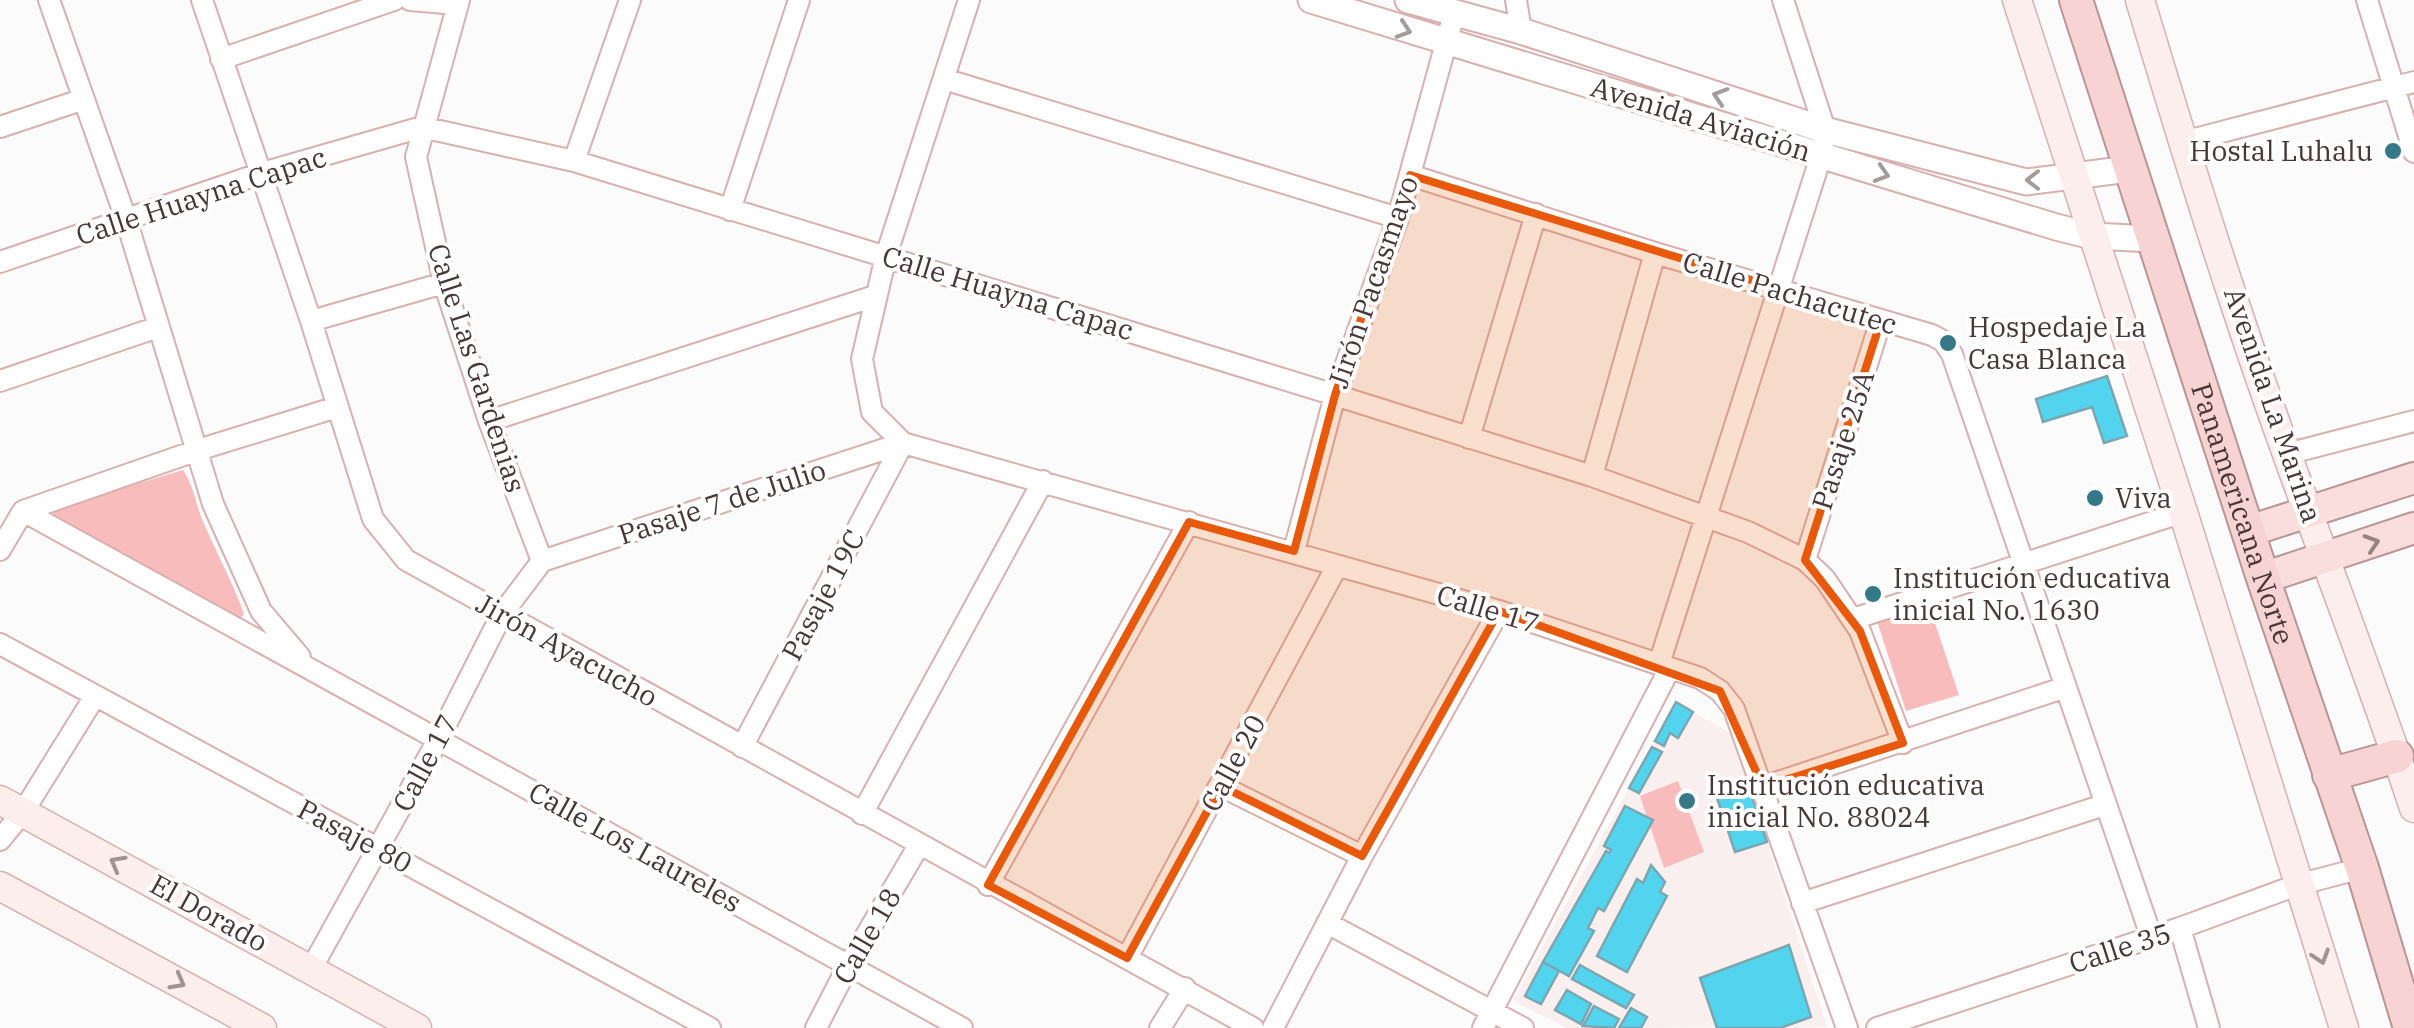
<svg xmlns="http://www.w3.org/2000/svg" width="2414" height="1028" font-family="'IBM Plex Serif',serif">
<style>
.built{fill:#faefef}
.green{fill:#f9bcbd}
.building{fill:#53d4ee;stroke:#7ba6af;stroke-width:2.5}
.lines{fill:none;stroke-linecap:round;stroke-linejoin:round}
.minor-casing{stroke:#d9b0b0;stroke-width:24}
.tertiary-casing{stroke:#d9b0b0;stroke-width:29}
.secondary-casing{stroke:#d9b0b0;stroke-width:31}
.primary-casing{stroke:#ba9595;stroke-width:34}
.trunk-casing{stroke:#ba9595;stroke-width:36}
.minor{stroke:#fff;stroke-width:20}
.tertiary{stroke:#fff;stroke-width:25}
.secondary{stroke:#fdeeee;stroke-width:28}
.primary{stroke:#fadede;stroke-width:30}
.trunk{stroke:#f8d3d3;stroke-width:32}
.oneway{stroke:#a49b9b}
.oneway2{stroke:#988282}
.oneway3{stroke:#a29292}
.marked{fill:#e8590c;fill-opacity:0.2;stroke:#e8590c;stroke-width:8;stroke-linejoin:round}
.poi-dot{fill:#357988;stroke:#fff;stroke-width:4}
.labels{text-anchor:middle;stroke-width:8;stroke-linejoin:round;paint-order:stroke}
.street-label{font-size:28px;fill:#483737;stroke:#fff}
.poi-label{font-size:28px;fill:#483737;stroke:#fff;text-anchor:start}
</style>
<rect width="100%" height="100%" fill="#fbfbfb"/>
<!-- built -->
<path class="built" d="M1676,702L1732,734L1827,1027L1567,1028L1513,1001Z"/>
<!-- green -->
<path class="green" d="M183,470C194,486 196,506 204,524C217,554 233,583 244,614L238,621L55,523L53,511L59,507Z
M1928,602L1959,695L1906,711L1876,618Z
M1678,781L1704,852L1664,868L1640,796Z"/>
<!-- building -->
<path class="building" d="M2107,376L2127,436L2104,443L2092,407L2043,422L2036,399Z
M1676,702L1693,712L1678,738L1670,733L1664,746L1655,741Z
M1652,747L1662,752L1639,793L1629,788Z
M1746,778L1767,842L1735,852L1714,789Z
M1625,806L1653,820L1604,911L1598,908L1588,928L1594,931L1569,976L1543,962L1606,851L1609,853L1611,850L1604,846Z
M1651,865L1665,882L1660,892L1667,896L1627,972L1597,956L1637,879L1643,883Z
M1789,945L1811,1017L1780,1028H1717L1700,978Z
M1543,962L1559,971L1541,1004L1525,996Z
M1580,965L1634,995L1626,1008L1572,979Z
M1567,990L1591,1004L1581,1024L1555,1010Z
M1594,1006L1619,1019L1614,1028L1583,1026Z
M1631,1008L1647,1017L1641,1028H1619Z"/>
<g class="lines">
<!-- minor casing -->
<g class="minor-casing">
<path id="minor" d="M49,0L126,219L213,504L261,611L300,657
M202,0L311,321L373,519L406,560L1253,1028
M410,0L457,4
M459,0L416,157L444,283L489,421L542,561
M1516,0L1521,31
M2367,0L2414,152
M221,59L394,0
M944,79L1398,218
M0,127L84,99
M2183,142L2414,82
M574,161L630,0
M1410,175L1655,253L1932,335L1943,341L1952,354L2151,936
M730,210L799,0
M0,262L262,173L422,127L574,161L1335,395L1592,476L1748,532L1805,560L1825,579L1860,631L1903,743
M311,321L444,283
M0,381L158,327
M489,421L875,296
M1469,438L1536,214
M903,443L1499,611L1700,678L1720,691L1734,709L1847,1028
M903,443L872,412L862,359L886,256L969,0
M2287,454L2414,421
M1592,476L1655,253
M23,511L962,1028
M0,550L23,511L198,450L337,407
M1294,551L1335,395L1398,218L1454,14
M1805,560L1881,320
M542,561L903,443
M1853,619L2183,512
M0,644L710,1028
M1659,664L1821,156L1825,130L1783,0
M742,747L903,443
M1221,786L1362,856
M1763,787L2066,687
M862,814L1043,481
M0,840L23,812L95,696
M988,885L1189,522
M1802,903L2104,805
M1327,923L1523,1028
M2180,928L2209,1028
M1127,958L1337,566
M311,969L439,738L502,614L542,561
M816,1028L848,966L919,845
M1160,1028L1185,988
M1273,1028L1362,856L1499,611
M1483,1028L1670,668
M1877,1028L2180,928L2297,885L2362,868"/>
</g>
<!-- tertiary casing -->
<g class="tertiary-casing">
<path id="tertiary" d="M1311,0L2056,227L2092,236L2154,239
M1408,0L1521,31L1825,130L2026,182L2129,169"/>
</g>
<!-- secondary casing -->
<g class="secondary-casing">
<path id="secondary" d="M2017,0L2183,512L2344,1028
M2140,0C2186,153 2233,306 2288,457C2330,574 2375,690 2414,808
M0,800L417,1028
M0,886L262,1028"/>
</g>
<!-- primary casing -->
<g class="primary-casing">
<path id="primary" d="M2249,531L2414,478
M2263,578L2414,528"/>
</g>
<!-- trunk casing -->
<g class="trunk-casing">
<g id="trunk">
<path id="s1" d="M2076,0L2263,578L2362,868L2410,1028"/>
<path d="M2329,775L2397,756"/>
</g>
</g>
<!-- minor -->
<use href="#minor" class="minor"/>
<!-- tertiary -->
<use href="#tertiary" class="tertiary"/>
<!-- secondary -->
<use href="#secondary" class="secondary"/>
<!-- primary -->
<use href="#primary" class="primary"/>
<!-- trunk -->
<use href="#trunk" class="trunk"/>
</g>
<!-- one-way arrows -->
<defs><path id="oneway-chevron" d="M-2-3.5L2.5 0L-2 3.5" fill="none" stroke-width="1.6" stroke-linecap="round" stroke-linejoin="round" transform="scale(2.5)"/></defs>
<g class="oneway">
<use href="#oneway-chevron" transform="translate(1404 30) rotate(18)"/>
<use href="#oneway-chevron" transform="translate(1720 96) rotate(-162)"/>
<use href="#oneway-chevron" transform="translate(1882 174) rotate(17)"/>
<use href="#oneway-chevron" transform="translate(2033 180) rotate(180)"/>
</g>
<use class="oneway2" href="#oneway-chevron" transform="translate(2372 543) rotate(-18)"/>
<g class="oneway3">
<use href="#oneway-chevron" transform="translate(117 863) rotate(-151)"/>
<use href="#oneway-chevron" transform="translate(2321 957) rotate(72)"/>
<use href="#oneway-chevron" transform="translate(178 982) rotate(29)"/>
</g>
<!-- marked area -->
<path class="marked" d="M1410,175L1881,320L1805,560L1860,631L1903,743L1763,787L1720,691L1499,611L1362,856L1221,786L1127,958L988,885L1189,522L1294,551L1335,395Z"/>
<!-- markers -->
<g class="poi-dot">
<circle cx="2393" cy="151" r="10"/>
<circle cx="1948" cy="343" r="10"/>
<circle cx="2095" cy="498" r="10"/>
<circle cx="1873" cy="594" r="10"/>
<circle cx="1687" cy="801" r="10"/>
</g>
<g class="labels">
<!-- street labels -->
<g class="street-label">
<text transform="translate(1701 119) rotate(17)" y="10">Avenida Aviación</text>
<text transform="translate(201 196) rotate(-18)" y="10">Calle Huayna Capac</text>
<text transform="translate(1373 282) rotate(-71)" y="10">Jirón Pacasmayo</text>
<text transform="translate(1008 293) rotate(17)" y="10">Calle Huayna Capac</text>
<text transform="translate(1790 293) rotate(17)" y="10">Calle Pachacutec</text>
<text transform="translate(477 368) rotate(72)" y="10">Calle Las Gardenias</text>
<text transform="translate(2273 405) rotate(71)" y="10">Avenida La Marina</text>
<text transform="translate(1843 440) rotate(-72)" y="10">Pasaje 25A</text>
<text transform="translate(722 502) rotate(-18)" y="10">Pasaje 7 de Julio</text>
<text dy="10" stroke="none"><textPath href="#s1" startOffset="540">Panamericana Norte</textPath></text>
<text transform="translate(823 595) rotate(-62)" y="10">Pasaje 19C</text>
<text transform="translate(1488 609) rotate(17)" y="10">Calle 17</text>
<text transform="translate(567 650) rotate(29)" y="10">Jirón Ayacucho</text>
<text transform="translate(425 763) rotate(-62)" y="10">Calle 17</text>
<text transform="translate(1233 763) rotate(-62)" y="10">Calle 20</text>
<text transform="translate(355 836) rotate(28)" y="10">Pasaje 80</text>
<text transform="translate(635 847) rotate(29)" y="10">Calle Los Laureles</text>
<text transform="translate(209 913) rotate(29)" y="10">El Dorado</text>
<text transform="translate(867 936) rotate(-60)" y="10">Calle 18</text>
<text transform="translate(2120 948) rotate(-18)" y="10">Calle 35</text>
</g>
<!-- poi labels -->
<g class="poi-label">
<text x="2373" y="161" text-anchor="end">Hostal Luhalu</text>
<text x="1968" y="337">Hospedaje La<tspan x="1968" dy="32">Casa Blanca</tspan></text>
<text x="2115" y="508">Viva</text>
<text x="1893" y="588">Institución educativa<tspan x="1893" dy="32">inicial No. 1630</tspan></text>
<text x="1707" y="795">Institución educativa<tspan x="1707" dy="32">inicial No. 88024</tspan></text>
</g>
</g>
</svg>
